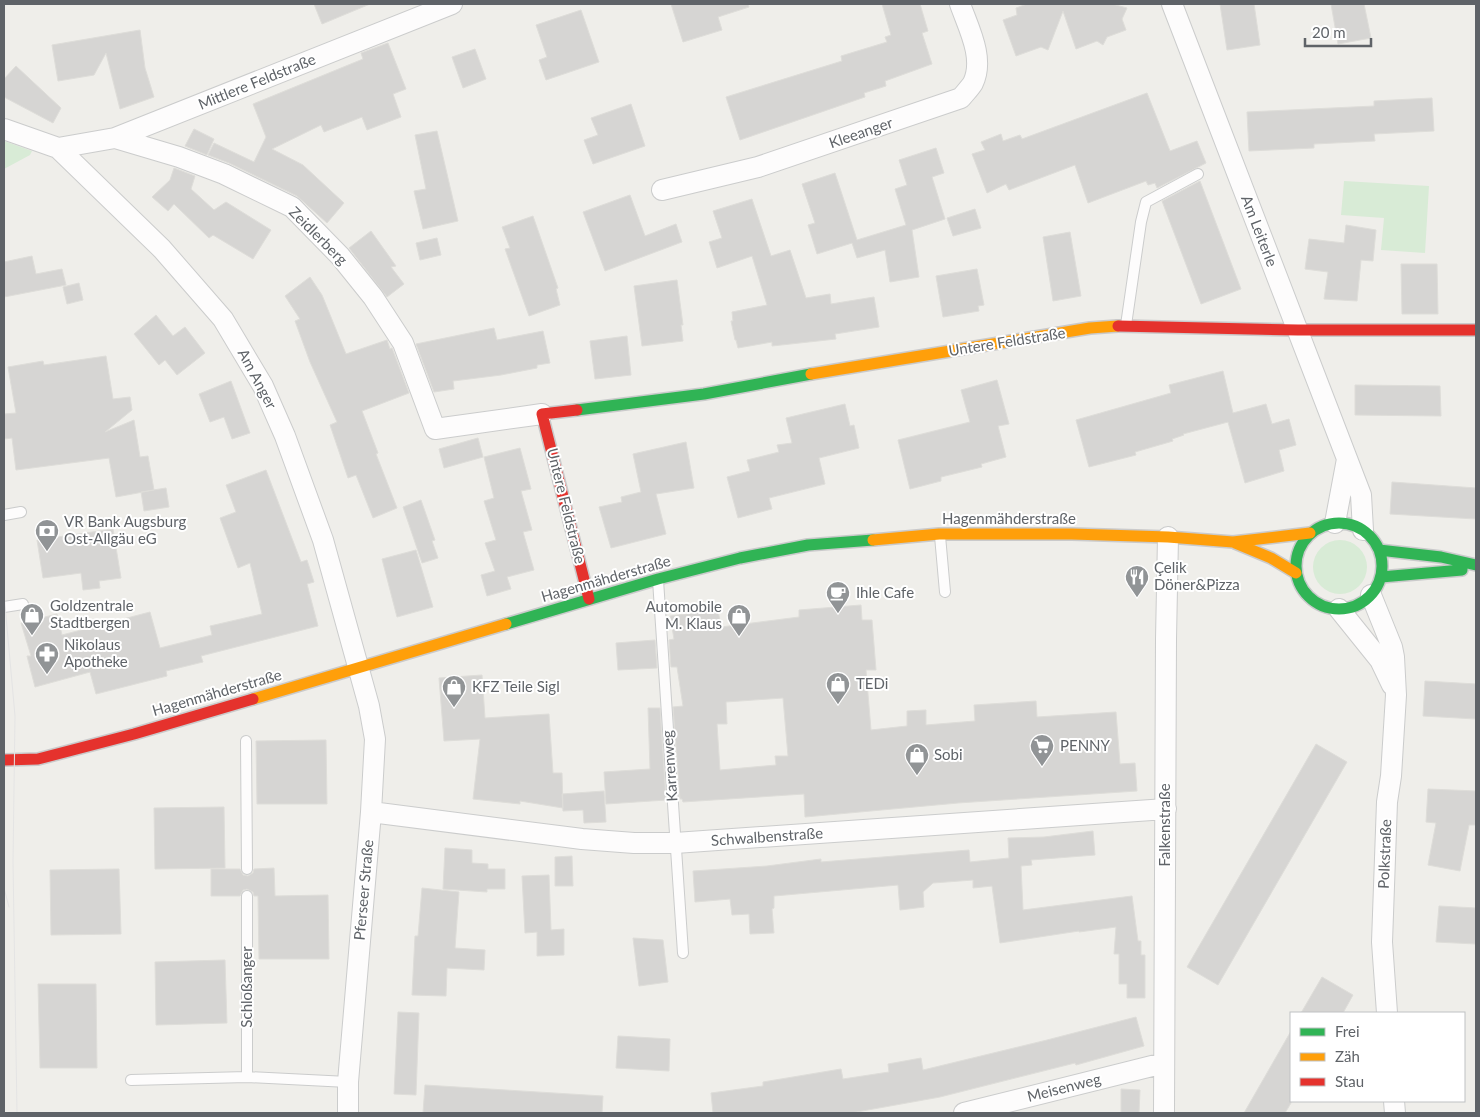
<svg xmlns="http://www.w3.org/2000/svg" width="1480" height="1117" font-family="Lato,sans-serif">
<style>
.green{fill:#d8ebd6}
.building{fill:#d6d5d3;stroke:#deddd9;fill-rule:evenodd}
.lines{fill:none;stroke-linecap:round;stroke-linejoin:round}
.lane-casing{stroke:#cbcccc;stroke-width:12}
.street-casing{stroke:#cbcccc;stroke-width:22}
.fast-casing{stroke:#cacacb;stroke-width:14}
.slow-casing{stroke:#cacacb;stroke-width:14}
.jam-casing{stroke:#cacacb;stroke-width:14}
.lane{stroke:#fdfcfc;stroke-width:10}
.street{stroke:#fdfcfc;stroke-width:20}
.fast{stroke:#30b455;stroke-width:11}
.slow{stroke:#ff9f0a;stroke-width:11}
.jam{stroke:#e5322d;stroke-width:11}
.tram{stroke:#e4e4e4;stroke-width:1}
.labels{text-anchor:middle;stroke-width:4;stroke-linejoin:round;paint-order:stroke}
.street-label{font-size:15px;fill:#5f6368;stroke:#fff}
.poi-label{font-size:15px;fill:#5f6368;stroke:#fff;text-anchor:start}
</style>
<rect width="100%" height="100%" fill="#efeeea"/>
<!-- green -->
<path class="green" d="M4,141L32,151L30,155L4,169Z
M1344,181L1429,186L1425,253L1381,250L1384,218L1341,215Z
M1313 567a27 27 0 1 1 54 0a27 27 0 1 1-54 0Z"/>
<!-- building -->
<path class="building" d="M314,4H370L322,24Z
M671,4H748L749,7L718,17L722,30L683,42Z
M882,4H920L928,31L922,33L932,64L885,81L886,86L864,93L865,97L740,140L726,97L842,61L841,56L887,42L885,37L891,35Z
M1027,4H1112L1127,8L1122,19L1126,30L1107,37L1103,45L1097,41L1076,49L1063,11L1048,50L1041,47L1016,56L1003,20L1017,15L1016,8Z
M1220,4H1254L1260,45L1227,50Z
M1331,4H1364L1371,38L1338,44Z
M581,10L599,62L546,80L539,60L547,57L536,25Z
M140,30L145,68L154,97L120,109L106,53L94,75L58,81L52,45Z
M388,43L406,89L393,94L401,117L367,130L362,117L324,132L321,125L272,149L303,165L344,203L327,223L297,196L229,163L208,155L214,143L254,162L266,137L253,104L363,59L361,53Z
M475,49L486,79L463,88L452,57Z
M16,66L61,108L53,123L4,97V79Z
M1147,93L1170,151L1197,141L1206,163L1157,188L1155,183L1148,185L1146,181L1088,203L1075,165L1009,190L1006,184L987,193L972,154L985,150L981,142L1001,134L1003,141L1020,135L1022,139Z
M1432,98L1434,131L1374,134L1375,141L1314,144V148L1249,151L1247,112L1374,106V101Z
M631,104L645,146L593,164L584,140L598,135L591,118Z
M194,129L214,139L207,155L185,146Z
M437,131L458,221L423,229L414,191L426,189L415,135Z
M936,148L944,173L932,177L945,219L912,230L919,277L890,282L885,250L857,258L852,243L817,254L808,225L815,223L802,184L835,173L857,240L906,225L895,189L907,185L899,160Z
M174,168L195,176L191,189L214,210L226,202L271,230L253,259L213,235L209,238L174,204L168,211L152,197L170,180Z
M1200,181L1241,289L1201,304L1162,201Z
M630,195L645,236L676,224L682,242L605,271L583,212Z
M752,199L771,256L790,250L806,298L830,294L831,304L874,297L879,327L835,334L836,339L772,346V342L738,348L736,340H735L731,321H733L732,312L767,305L752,256L717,268L709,242L722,238L713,211Z
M975,209L981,228L953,236L947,218Z
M533,216L558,288L556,289L560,305L529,316L505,249L510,248L502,227Z
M1346,225L1376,230L1373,261L1361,260L1357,301L1324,299L1328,272L1305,269L1309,239L1344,243Z
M371,231L396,266L391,267L404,284L387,297L349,248Z
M1070,232L1081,296L1053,301L1043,237Z
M437,238L441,255L420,260L416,243Z
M32,256L36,274L62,269L66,285L4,297V262Z
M1401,264H1437L1438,314H1402Z
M977,269L984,305L978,306L979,311L943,317L936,276Z
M310,277L322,295L346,354L387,340L390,349L392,348L409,393L362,411L378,453L376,454L397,508L373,518L356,475L348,478L330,425L337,422L310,362L295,321L300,319L285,296Z
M677,280L683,325H681L683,341L642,346L634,286Z
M79,283L83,300L67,304L63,287Z
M156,315L173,336L185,327L205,353L177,375L165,360L159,365L134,334Z
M494,328L497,340L543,331L550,363L537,365V368L501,375L453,381L454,389L434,392L416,344Z
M627,336L631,375L595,379L590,341Z
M106,356L113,399L130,397L132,410L105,432L134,420L140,457L148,456L154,490L116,497L109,458L16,470L12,438L4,439V414L16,413L8,367L43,361L44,365Z
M1223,371L1233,413L1266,404L1272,424L1289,419L1296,445L1279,450L1284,471L1245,483L1228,422L1183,434L1184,435L1172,439L1173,441L1135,452L1136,455L1089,467L1076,420L1171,393L1169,385Z
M997,380L1009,424L998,426L1006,457L981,464L982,467L941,477V481L910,489L898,440L970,422L961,390Z
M231,381L250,433L232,439L224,417L210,422L199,394Z
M1355,385L1440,386L1441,416L1355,415Z
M845,404L850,426L854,425L859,448L819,458L825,484L769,498L772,509L738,518L727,477L750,471L747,460L779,452L777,445L792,443L786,418Z
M478,438L483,457L444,468L439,449Z
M686,442L694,488L656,494L666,534L611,548L599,507L622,502L621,497L641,492L633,454Z
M520,448L531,489L521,491L532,530L523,532L534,570L507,577L511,589L487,596L481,575L495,571L485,543L496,540L484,501L494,498L484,457Z
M266,470L301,562L307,560L314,582L307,584L318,626L201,656L203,662L166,671L167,676L96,694L90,672L35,687L27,656H31L21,623L57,614L62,635L150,612L160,648L212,635L210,626L262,614L250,563L238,568L220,518L236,512L226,485Z
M1392,482L1476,488V519L1390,514Z
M166,488L169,507L144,511L141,492Z
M421,500L435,540L432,541L438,558L422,563L403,507Z
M113,529L121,578L99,581L100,588L83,590L81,573L43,578L37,540Z
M416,550L433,607L397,617L382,559Z
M861,605L862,620H872L876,670H866L871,730L907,726V711L926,710V725L975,721L974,705L1036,701L1037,717L1116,712L1120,764L1135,763L1137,791L958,803L805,817L804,794L683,802L682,799H680L673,707L683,706L677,667H671L669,640L674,639L670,616L718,610L721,627L799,617V610ZM783,698L788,756H775L776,765L720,770L717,724H727L726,702Z
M655,640L657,668L618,670L616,643Z
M482,675L485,718L549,714L553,773H562L563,808L520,801V804L473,799L480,739L444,741L439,678Z
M1425,681L1476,684V719L1423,716Z
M648,708H660L666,800L606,804L604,772L650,769Z
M326,740L327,804H257L256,741Z
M1316,744L1347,762L1218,985L1187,967Z
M1428,789L1476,791V825H1469L1460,871L1428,865L1436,823L1426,822Z
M604,791L606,822L584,823L583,810L563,811L562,794Z
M224,807L225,868L155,869L154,808Z
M1093,831L1095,855L1031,860L1032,865L1021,866L1023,910L1132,896L1138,941H1141V955H1145V998H1127V984H1119V954H1114L1116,927L1079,932V931L1000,943L992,886L973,888V880L933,883L923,892L924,907L900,910L898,885L774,896V908L772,909L774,933L750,934L749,914L732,915L730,899L695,902L693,871L767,866L821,859V862L969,850L970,862L1009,858L1008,838L1044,837Z
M445,848L472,850V863L488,864V869H505V889H487V892L443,889Z
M572,856L573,886H555V857Z
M274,868L275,896L328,895L329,959H259L258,896H254L253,892L247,889L243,890L240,896H211V869H240L243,875L248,876L253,873L254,869Z
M119,869L121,934L51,935L50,870Z
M549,875L551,930L564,929V955L537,956V932L525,933L522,876Z
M422,888L459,892L455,948L485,950L484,970L447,968L446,996L412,995L415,936H418Z
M1439,906L1476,908V944L1436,942Z
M633,938L663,940L668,982L639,986Z
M225,960L227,1023L156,1025L155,962Z
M1322,977L1353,995L1343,1013H1301Z
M38,984H96L97,1068H40Z
M398,1012L419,1013L416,1095L394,1094Z
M1136,1017L1144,1046L1076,1065L1075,1063L940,1097L851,1113H713L711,1093L763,1086V1082L841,1069L843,1079L889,1072L888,1064L921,1058L923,1070L1047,1040Z
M1291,1031V1103L1285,1113H1244Z
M618,1036L670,1039L669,1071L616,1068Z
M425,1085L603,1096L602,1113H423Z
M1121,1089L1140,1090L1139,1113H1121Z"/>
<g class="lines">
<!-- lane casing -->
<g class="lane-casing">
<path id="lane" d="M1126,325L1141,222L1146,202L1198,174
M4,515L21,512
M940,536L945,592
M658,580L683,953
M4,607L23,604
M246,741L247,869
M247,896V1077L348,1082
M131,1080L247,1077"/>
</g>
<!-- street casing -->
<g class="street-casing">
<path id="street" d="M1172,4L1361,495L1363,530
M4,129L58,148L162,249L223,319L263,386L285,436L323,540L369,706L375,739L371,812L348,1082V1113
M115,138L179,157L224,174L292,207L340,256L373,297L403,343L435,429L542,414
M58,148L115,138L452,4
M662,190L758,167L961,98C964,94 970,88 973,83C985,58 968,27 960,4
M1335,523L1347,459
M1371,595L1392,647L1394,657L1396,695L1391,776L1387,802L1382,942L1387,1013
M1339,609L1380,660L1392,685
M371,812L582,839L634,843H675L1166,809
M1394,1101L1395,1113
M964,1113L1164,1063
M1164,1113L1166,639L1168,537"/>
</g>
<!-- fast casing -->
<g class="fast-casing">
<path id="fast" d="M577,410L704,394L811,374
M1296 566a43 43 0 1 1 86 0a43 43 0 1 1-86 0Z
M1379,550L1441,557L1476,565
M1381,577L1462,570
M506,624L658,579L740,558L808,545L873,540"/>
</g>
<!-- slow casing -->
<g class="slow-casing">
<path id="slow" d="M811,374L1090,328L1118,326
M873,540L939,534H1072L1168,537L1233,542L1310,533
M1235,543L1271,558L1296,573
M253,699L506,624"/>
</g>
<!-- jam casing -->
<g class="jam-casing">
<path id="jam" d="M1118,326L1298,330H1476
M577,410L542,414L589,599
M4,760L38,759L134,734L253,699"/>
</g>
<!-- lane -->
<use href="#lane" class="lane"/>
<!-- street -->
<use href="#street" class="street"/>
<!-- fast -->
<use href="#fast" class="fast"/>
<!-- slow -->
<use href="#slow" class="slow"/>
<!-- jam -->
<use href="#jam" class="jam"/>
<!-- tram -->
<path class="tram" d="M4,594L15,716L13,862L17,1113
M4,888L9,907"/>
</g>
<!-- icons -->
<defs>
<g id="bank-pin" transform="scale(1.25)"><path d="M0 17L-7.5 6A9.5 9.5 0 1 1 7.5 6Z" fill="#919496" stroke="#fff"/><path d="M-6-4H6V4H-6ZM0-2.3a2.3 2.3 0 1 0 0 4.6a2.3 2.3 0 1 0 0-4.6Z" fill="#fff"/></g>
<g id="restaurant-pin" transform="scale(1.25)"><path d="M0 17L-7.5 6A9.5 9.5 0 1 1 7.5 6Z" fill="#919496" stroke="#fff"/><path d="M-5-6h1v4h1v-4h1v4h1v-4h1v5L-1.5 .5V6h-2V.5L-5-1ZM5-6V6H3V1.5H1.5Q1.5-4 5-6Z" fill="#fff"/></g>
<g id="cafe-pin" transform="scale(1.25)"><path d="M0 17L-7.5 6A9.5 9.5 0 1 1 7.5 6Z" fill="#919496" stroke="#fff"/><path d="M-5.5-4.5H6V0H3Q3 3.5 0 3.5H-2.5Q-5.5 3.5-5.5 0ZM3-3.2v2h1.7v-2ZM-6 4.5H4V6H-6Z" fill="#fff"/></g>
<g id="shop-pin" transform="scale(1.25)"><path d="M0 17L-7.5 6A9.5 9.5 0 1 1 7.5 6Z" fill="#919496" stroke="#fff"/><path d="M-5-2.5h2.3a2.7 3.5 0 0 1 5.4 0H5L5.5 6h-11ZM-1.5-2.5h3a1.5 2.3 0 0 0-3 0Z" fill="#fff"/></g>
<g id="pharmacy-pin" transform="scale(1.25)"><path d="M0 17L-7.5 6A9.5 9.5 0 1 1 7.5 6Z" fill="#919496" stroke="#fff"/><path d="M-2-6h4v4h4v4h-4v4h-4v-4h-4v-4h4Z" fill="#fff"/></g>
<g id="supermarket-pin" transform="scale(1.25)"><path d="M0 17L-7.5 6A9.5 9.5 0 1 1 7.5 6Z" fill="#919496" stroke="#fff"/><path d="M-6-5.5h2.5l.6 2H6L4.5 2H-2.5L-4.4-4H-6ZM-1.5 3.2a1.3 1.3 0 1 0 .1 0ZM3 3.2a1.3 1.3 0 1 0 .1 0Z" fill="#fff"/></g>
</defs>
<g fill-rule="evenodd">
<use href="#bank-pin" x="47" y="531"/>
<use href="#restaurant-pin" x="1137" y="577"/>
<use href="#cafe-pin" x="838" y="593"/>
<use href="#shop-pin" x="32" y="615"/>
<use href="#shop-pin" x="739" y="616"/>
<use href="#pharmacy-pin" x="47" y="654"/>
<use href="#shop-pin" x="838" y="684"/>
<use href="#shop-pin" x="454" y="687"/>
<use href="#supermarket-pin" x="1042" y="746"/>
<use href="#shop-pin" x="917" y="755"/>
</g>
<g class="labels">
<!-- street labels -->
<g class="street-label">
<text transform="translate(257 82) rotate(-22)" y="5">Mittlere Feldstraße</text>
<text transform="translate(861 133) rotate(-19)" y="5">Kleeanger</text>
<text transform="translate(1259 231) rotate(69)" y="5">Am Leiterle</text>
<text transform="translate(318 236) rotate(45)" y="5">Zeidlerberg</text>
<text transform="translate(1007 342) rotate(-9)" y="5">Untere Feldstraße</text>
<text transform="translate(257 379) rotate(62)" y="5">Am Anger</text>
<text transform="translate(566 506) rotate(76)" y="5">Untere Feldstraße</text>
<text x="1009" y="524">Hagenmähderstraße</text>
<text transform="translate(606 579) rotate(-16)" y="5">Hagenmähderstraße</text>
<text transform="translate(217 693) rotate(-16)" y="5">Hagenmähderstraße</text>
<text transform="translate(670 766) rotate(-94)" y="5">Karrenweg</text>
<text transform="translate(1165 825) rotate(-90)" y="5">Falkenstraße</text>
<text transform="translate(767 837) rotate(-4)" y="5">Schwalbenstraße</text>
<text transform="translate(1385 854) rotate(-88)" y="5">Polkstraße</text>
<text transform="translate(364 890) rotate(-85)" y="5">Pferseer Straße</text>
<text transform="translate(247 987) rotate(-90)" y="5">Schloßanger</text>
<text transform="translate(1064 1088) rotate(-14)" y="5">Meisenweg</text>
</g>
<!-- poi labels -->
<g class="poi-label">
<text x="64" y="527">VR Bank Augsburg<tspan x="64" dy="17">Ost-Allgäu eG</tspan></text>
<text x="1154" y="573">Çelik<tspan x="1154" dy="17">Döner&amp;Pizza</tspan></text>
<text x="856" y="598">Ihle Cafe</text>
<text x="50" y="611">Goldzentrale<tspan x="50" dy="17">Stadtbergen</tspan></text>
<text x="722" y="612" text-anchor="end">Automobile<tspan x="722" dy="17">M. Klaus</tspan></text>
<text x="64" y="650">Nikolaus<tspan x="64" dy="17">Apotheke</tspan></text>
<text x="856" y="689">TEDi</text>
<text x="472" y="692">KFZ Teile Sigl</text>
<text x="1060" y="751">PENNY</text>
<text x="934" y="760">Sobi</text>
</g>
</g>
<!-- border -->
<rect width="1480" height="1117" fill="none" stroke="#5f6368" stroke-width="10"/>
<!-- legend -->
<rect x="1290" y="1012" width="175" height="90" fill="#ffffff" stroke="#bfc1c3"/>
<rect x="1300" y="1028" width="25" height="8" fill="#30b455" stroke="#bfc1c3"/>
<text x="1335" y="1037" font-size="15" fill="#5f6368">Frei</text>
<rect x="1300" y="1053" width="25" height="8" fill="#ff9f0a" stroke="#bfc1c3"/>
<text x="1335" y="1062" font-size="15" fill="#5f6368">Zäh</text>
<rect x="1300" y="1078" width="25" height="8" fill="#e5322d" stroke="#bfc1c3"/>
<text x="1335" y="1087" font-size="15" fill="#5f6368">Stau</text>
<!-- scale -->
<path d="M1305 38v8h66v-8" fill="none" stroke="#5f6368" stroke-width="2.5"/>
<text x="1312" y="38" font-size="15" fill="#5f6368" stroke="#ffffff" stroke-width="4" paint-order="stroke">20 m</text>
</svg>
